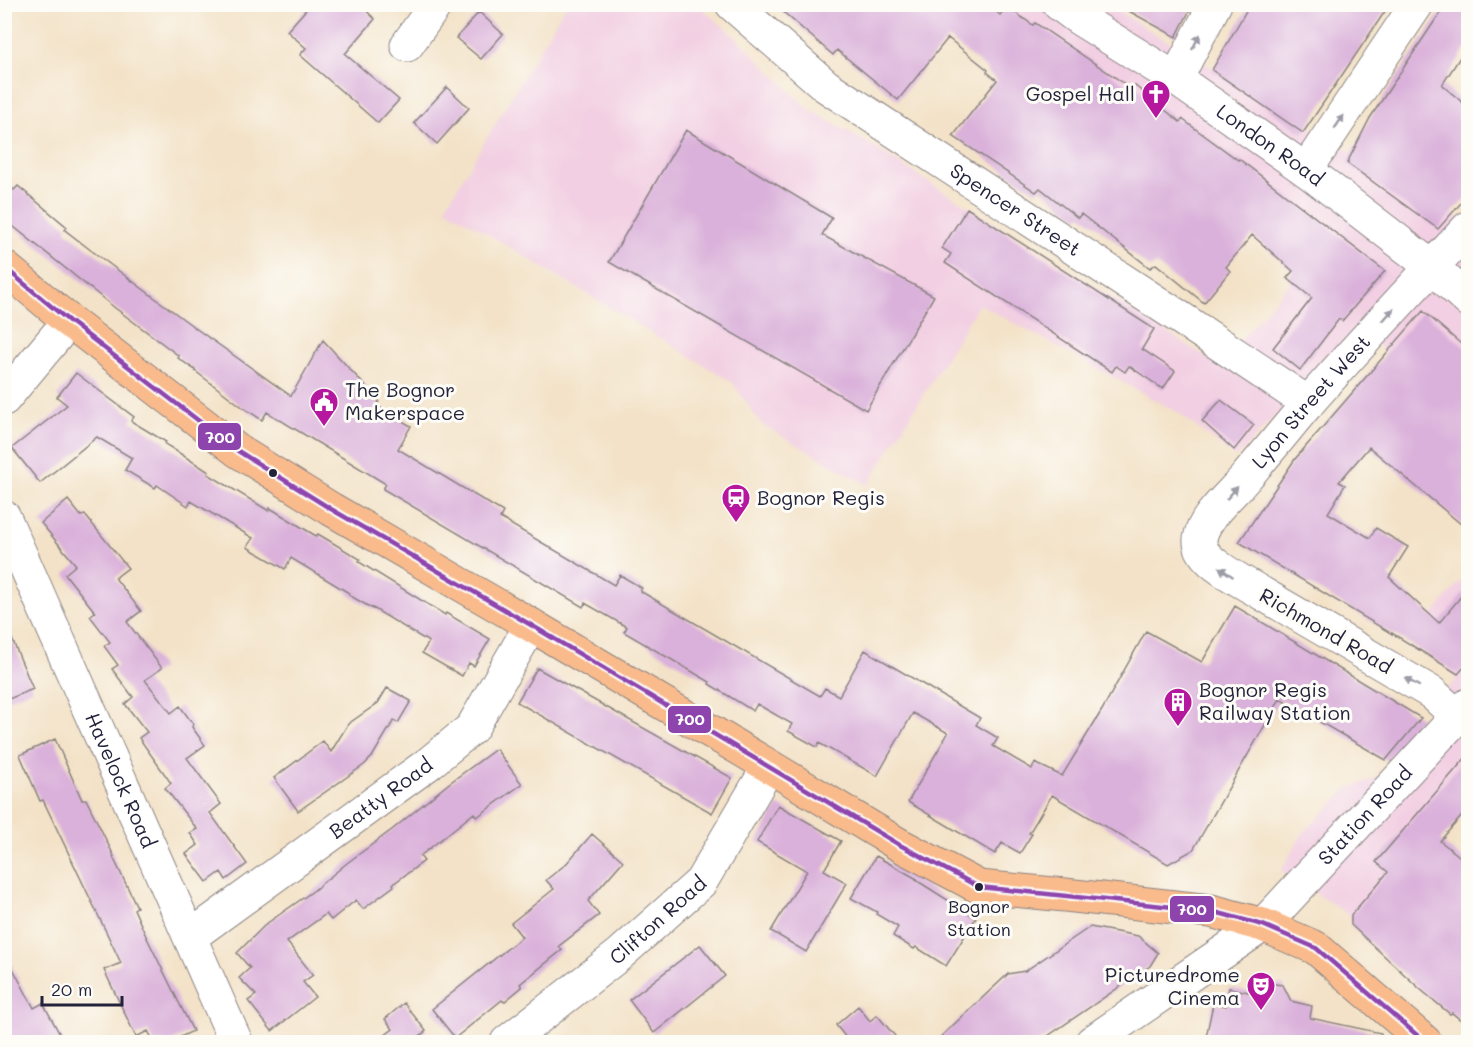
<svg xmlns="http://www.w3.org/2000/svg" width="1473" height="1047" font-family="Mali,sans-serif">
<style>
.built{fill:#f2cfe2}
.building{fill:#dab1da}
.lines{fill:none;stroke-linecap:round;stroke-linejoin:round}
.minor-casing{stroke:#8a8281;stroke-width:35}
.major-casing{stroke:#8a8281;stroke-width:35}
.minor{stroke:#fff;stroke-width:33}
.major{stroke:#fabb8c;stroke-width:33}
.bus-1-casing{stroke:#fdfcf7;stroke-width:9}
.bus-1{stroke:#8e44ad;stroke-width:4.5}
.oneway{fill:#9c9ca7}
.bus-dot{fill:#22223b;stroke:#fdfcf7;stroke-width:2}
.labels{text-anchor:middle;stroke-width:6;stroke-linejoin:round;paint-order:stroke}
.bus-label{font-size:18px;fill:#22223b;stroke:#fdfcf7}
.poi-label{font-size:20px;fill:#22223b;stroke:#fdfcf7;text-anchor:start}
.street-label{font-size:20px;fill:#22223b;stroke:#fdfcf7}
.line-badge{stroke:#fdfcf7;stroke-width:2}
.badge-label{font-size:16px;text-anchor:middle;font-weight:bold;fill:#fff}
</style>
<rect width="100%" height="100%" fill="#fdfcf7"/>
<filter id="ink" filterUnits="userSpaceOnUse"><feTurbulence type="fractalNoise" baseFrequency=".0167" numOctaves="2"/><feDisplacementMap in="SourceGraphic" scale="12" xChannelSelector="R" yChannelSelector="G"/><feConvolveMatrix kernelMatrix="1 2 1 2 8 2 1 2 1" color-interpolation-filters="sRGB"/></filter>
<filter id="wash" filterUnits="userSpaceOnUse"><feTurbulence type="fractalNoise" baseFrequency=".008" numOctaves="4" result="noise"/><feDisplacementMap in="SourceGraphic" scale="24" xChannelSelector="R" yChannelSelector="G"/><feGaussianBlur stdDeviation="1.35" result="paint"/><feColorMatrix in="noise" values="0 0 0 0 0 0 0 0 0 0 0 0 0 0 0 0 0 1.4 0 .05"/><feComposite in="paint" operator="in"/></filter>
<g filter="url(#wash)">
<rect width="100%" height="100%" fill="#f3e2c7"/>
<!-- built -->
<path class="built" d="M566,5H698L739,40L806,107L867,143L1219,365L1301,270L974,40L1000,5H1108L1468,223V421L1358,329L1236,458L1177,412L979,304L868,485L761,424L732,382L445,208Z
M1468,572V805L1354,918L1281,871L1303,833L1349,788L1374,779L1395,765L1387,759L1456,680L1424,626Z"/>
<g id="blocks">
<!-- building -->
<path class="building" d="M311,4H359L375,19L345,54L399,100L378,123L300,55L306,48L287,31Z
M774,4H988L1000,15L1007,7L1033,25L1035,23L1131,88L1134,85L1180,122L1182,119L1238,160L1239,159L1385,271L1342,321L1339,319L1300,370L1273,348L1312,298L1287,278L1293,271L1252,235L1226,267L1230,271L1204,303L1156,264L1150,268L1081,214L1078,218L1040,188L1036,192L953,136L997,80L987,72L988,70L948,38L898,100L837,50L833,55Z
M1116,4H1193L1176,37Z
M1250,4H1390L1303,133L1212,70Z
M1446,4H1468V45L1442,85L1468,107V195L1438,229L1347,163L1370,118Z
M479,12L503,34L481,59L456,38Z
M447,87L469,108L437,144L414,123Z
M686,130L832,218L822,235L934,296L866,410L609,262Z
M4,182L14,190L18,186L67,227L65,230L88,248L198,330L291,396L323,340L379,401L377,406L411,426L398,449L503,512L500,518L614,585L620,575L642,588L640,591L820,696L825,688L839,696L865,650L980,718L976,725L998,738L993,746L1032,769L1035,763L1062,776L1102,710L1146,631L1202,662L1235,606L1421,718L1386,760L1280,699L1193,850L1168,864L1052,795L1029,833L1032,834L1020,853L1002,843L995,854L908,802L948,733L913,713L877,776L819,743L817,747L788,731L792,724L757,704L753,711L709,684L710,682L624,632L627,627L585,603L583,607L383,489L386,484L267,412L262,420L245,409L195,371V370L178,358L179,356L115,308L4,219Z
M967,208L1154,329L1142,349L1175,371L1163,389L1129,366L1125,372L1116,366L1112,372L945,263L951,254L942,248Z
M1423,311L1468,350V530L1369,447L1339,482L1345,485L1328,513L1370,538L1376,528L1408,547L1389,577L1439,623L1468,588V663L1458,674L1392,633V634L1239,542L1295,459Z
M76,373L134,417L131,421L166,442L165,444L209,472L208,474L269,511L270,508L316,536L318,534L360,559L359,562L445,615L446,613L490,639L474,666L469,663L462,676L422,653L429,642L373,608V609L349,595V593L291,558L285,569L247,547L253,538L191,501L188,506L157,485L155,488L125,470L132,458L97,437L40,483L12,448L67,405L57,397Z
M1221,400L1254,425L1234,450L1202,421Z
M68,500L81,516L85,515L128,568L115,578L141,611L127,622L162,668L145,680L171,713L180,706L193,724L192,727L205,745L187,758L221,804L210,813L247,864L226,880L221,872L207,882L186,854L198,845L190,833L197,829L165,788L171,783L139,738L147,732L125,704L133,697L112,669L118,665L104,646L110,642L90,616L95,612L65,574L76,565L41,523Z
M4,620L33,689L4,701Z
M537,668L732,778L712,813L517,702Z
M387,688L411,701L398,723L394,720L372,757L364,765L298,811L274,778L323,741L331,752L348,724L378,703Z
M55,739L82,800L86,799L114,856L113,857L137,907L134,909L146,936L193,1031L170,1042H154L148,1031L136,1037L104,970L121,963L43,800L40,801L20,755Z
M496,749L522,784L477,817L474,813L420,856L424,861L393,884L394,886L363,909L356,900L331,920L326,914L287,942L313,975L303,982L315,997L272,1031L248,1001L256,995L239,978L250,968L237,953L266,924L313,891L347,863L393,829L448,784Z
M1468,755V809L1440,841L1468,863V1026L1452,1013L1450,1014L1420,989L1351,925V915L1388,872L1376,862Z
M778,805L841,841L824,870L847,883L806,952L771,931L807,871L757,842Z
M592,834L623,861L588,901L599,915L559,946L562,950L520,984L522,987L504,1002L502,1000L455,1038L432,1009L522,937L511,923L554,889L546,880L566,864Z
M876,856L917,879L916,880L976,918L946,966L916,947L914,949L893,936L898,927L876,914L877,912L851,898Z
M1090,927L1138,936L1158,953L1150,966L1039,1042H935L1008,974L1025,971Z
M700,945L725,976L654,1033L629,1000Z
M4,952L34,1008L43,1003L64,1042H4Z
M1266,983L1283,985L1291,1001L1312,1006L1310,1018L1381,1033L1380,1042H1205L1213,1004L1226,1006L1229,988L1253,993Z
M404,1003L426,1031L412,1042H376L393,1029L385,1019Z
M858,1006L870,1021L877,1015L900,1042H844L847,1039L836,1025Z"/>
</g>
</g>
<g filter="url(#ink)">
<use href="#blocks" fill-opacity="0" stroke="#8a8281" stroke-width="1.5"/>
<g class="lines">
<!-- minor casing -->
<g class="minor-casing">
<g id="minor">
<path id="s1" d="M732,4L826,86L1176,315L1308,403"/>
<path id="s2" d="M1059,4L1078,18L1176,79L1306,170L1432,267L1468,300"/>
<path d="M407,45L436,4"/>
<path d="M1176,79L1215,4"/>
<path d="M1306,170L1417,4"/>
<path d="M4,399L69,321"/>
<path id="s3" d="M4,517L236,1042"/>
<path id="s4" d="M1458,717L1432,693L1239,580C1226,572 1198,557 1200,539C1203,517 1232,494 1246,477C1267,453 1287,428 1308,403C1360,344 1414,286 1468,228"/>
<path id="s5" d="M190,937L428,764L472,728L531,625"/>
<path id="s6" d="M507,1042L619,955L701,882L769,766"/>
<path id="s7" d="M1092,1042L1263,925L1468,705"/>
</g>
</g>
<!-- major casing -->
<g class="major-casing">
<path id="major" d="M4,267L69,321L238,451L331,509L531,625L769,766L898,844L979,887L1065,895L1211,911L1263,925L1316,948L1425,1042"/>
</g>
<!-- minor -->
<use href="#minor" class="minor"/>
<!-- major -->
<use href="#major" class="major"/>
<!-- bus-1 casing -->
<g class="bus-1-casing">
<path id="bus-1" d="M4,267L69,321L238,451L331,509L531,625L898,844L979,887L1211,911L1263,925L1316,948L1425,1042"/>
</g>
<!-- bus-1 -->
<use href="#bus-1" class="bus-1"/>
</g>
<!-- one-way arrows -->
<defs><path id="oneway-solid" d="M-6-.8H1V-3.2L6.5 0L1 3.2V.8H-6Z" transform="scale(1.5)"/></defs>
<g class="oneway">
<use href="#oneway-solid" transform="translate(1196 42) rotate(-63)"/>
<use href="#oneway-solid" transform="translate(1339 122) rotate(-56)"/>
<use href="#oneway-solid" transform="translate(1388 315) rotate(-48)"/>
<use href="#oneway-solid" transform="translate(1232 493) rotate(-48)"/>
<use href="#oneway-solid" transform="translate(1226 572) rotate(-146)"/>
<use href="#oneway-solid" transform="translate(1412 682) rotate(-150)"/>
</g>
</g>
<!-- icons -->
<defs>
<g id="church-pin" transform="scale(1.5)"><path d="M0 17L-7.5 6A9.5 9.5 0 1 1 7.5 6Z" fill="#b5179e" stroke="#fdfcf7"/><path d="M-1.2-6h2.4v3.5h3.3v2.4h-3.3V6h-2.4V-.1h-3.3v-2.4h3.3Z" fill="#fff"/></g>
<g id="civic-pin" transform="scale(1.5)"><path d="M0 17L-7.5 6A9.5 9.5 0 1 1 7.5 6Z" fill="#b5179e" stroke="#fdfcf7"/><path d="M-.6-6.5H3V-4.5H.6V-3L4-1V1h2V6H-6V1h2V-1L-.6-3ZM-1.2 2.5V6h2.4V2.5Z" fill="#fff"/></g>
<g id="station-pin" transform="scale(1.5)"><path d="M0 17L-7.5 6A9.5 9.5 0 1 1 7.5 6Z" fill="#b5179e" stroke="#fdfcf7"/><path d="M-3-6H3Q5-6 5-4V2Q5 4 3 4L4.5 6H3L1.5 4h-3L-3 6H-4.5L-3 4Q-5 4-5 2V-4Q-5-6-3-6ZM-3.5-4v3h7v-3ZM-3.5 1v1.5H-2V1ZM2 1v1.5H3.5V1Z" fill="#fff"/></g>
<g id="building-pin" transform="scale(1.5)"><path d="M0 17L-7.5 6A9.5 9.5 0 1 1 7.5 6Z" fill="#b5179e" stroke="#fdfcf7"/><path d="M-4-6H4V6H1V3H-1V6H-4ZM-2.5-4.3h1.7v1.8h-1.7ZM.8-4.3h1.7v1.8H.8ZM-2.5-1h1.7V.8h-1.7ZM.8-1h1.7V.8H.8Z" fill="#fff"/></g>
<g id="theatre-pin" transform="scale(1.5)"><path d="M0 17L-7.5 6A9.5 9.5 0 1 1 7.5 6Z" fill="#b5179e" stroke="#fdfcf7"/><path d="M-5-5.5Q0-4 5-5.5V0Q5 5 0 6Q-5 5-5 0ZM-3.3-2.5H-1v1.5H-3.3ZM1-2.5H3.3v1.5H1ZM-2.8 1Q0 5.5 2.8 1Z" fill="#fff"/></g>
</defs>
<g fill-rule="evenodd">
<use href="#church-pin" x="1156" y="94"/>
<use href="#civic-pin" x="324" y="402"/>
<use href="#station-pin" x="736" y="498"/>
<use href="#building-pin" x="1178" y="702"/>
<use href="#theatre-pin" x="1261" y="986"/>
</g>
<!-- markers -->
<g class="bus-dot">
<circle cx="273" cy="473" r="5"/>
<circle cx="979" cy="887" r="5"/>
</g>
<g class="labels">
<!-- bus labels -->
<g class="bus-label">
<text x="979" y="913">Bognor<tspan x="979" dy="23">Station</tspan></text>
</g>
<!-- poi labels -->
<g class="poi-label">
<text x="1135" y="101" text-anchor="end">Gospel Hall</text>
<text x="345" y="397">The Bognor<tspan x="345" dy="23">Makerspace</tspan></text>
<text x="757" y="505">Bognor Regis</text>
<text x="1199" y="697">Bognor Regis<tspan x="1199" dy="23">Railway Station</tspan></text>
<text x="1240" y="982" text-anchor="end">Picturedrome<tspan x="1240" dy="23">Cinema</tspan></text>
</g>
<!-- street labels -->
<g class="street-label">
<text dy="7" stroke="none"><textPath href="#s2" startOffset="254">London Road</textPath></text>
<text dy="7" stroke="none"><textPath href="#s1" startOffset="351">Spencer Street</textPath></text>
<text dy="7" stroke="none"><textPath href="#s4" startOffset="496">Lyon Street West</textPath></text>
<text transform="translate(1326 631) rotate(30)" y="7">Richmond Road</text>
<text dy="7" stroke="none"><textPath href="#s3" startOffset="288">Havelock Road</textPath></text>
<text dy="7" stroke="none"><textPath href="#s5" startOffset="236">Beatty Road</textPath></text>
<text dy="7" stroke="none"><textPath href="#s7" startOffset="357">Station Road</textPath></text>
<text dy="7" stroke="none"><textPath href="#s6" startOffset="194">Clifton Road</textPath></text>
</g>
</g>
<g class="line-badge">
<rect x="197" y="422" width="45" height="29" rx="6" fill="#8e44ad"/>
<rect x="667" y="705" width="45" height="29" rx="6" fill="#8e44ad"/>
<rect x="1169" y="895" width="46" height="28" rx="6" fill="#8e44ad"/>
</g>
<g class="badge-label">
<text x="220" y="443">700</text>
<text x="690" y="725">700</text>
<text x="1192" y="915">700</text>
</g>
<!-- margin -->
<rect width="1473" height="1047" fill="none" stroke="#fdfcf7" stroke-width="24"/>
<!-- scale -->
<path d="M42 996v9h80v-9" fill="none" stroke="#22223b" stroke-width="3"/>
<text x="51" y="996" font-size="18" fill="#22223b" stroke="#fdfcf7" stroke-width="4.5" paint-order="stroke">20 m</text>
</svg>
